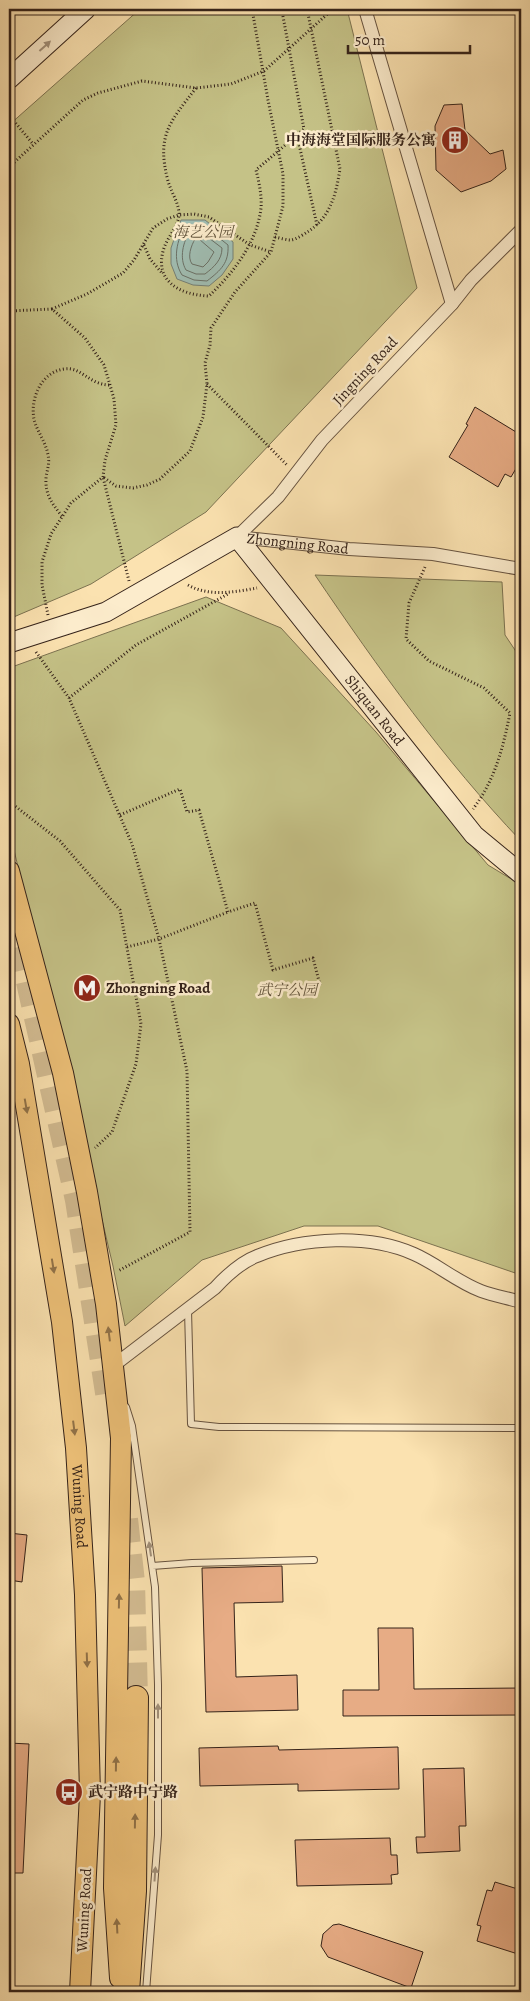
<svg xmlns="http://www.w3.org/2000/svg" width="530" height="2001" font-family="Alegreya,'Noto Serif SC',serif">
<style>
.green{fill:#c5c287;stroke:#7c7250}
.water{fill:#a0bdb2;stroke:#757f75}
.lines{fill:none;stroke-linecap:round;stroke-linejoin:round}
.shore{stroke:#6a7066;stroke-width:1}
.building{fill:#e7ac85;stroke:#342219}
.highway-tunnel{stroke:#d3bc92;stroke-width:24;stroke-dasharray:24 12;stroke-linecap:butt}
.lane-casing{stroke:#66523f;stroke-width:8}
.street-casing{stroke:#66523f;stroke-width:14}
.secondary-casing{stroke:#342219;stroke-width:21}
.primary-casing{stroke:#342219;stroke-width:22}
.highway-casing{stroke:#342219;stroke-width:26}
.path{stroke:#342219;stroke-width:3;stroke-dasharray:1 2.5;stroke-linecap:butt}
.lane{stroke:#fceccc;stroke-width:6}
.street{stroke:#fceccc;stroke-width:12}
.secondary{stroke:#fceccc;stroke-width:19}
.primary{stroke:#eec178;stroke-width:20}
.highway{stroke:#eec178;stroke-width:24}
.oneway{fill:#a2917b}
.oneway2{fill:#917248}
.labels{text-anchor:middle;stroke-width:5;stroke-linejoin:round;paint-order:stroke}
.poi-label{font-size:15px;font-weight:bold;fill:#342219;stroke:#fceccc;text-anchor:start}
.park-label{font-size:15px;font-style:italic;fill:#60523a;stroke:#fceccc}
.street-label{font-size:15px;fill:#342219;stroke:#fceccc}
</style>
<rect width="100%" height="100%" fill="#fbe2b0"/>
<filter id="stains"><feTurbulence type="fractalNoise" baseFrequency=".004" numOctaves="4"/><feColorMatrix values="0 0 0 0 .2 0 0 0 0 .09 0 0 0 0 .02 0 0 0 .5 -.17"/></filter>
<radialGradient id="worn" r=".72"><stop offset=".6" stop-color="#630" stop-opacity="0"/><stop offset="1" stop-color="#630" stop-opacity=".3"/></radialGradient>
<!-- green -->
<path class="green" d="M140,9H347L417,288L206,512L91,584L9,619V125Z
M315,575L502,582L505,635L521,659V841C444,760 378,668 315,575Z
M206,597L281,628L376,732L488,865L521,885V1275L378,1226H304L202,1260L125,1326L113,1266L9,829V668Z"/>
<!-- water -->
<path class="water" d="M181,220H205L233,242V259L222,275L209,286L193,285L177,279L171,264V248Z"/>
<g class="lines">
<!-- shore -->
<path class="shore" d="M185,225H203L228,245C229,263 221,270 207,281L194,280L182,275C172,259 177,241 185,225Z
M190,231L201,232L222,248C222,260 214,267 205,274H196L186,270C179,258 183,242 190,231Z
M195,239H199L214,252L208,262L203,267L192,264C187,257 191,246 195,239Z"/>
</g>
<!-- building -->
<path class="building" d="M462,104L465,130L490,154L503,150L506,169L491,181L461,192L436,170L435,126L444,105Z
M475,407L521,435V460L511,477L505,474L498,487L449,457L468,425L466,424Z
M9,1533L27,1535L22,1582L9,1580Z
M282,1566L283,1602L234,1603L236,1677L297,1675L298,1710L206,1712L202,1568Z
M378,1628H413L414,1689L521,1688V1715L343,1716V1690H379Z
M9,1743L29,1744L23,1873H9Z
M278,1746L279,1750L398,1747L399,1789L298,1791V1784L200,1786L199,1748Z
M464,1768L466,1826H459L460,1851L417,1853L416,1837H425L423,1769Z
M390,1838L391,1855H397L398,1874L391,1875L392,1884L297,1886L295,1840Z
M495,1882L521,1890V1955L477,1941L481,1926L477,1925L487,1890L492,1891Z
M339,1924L423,1952L411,1988L328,1957L321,1946L323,1934L333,1925Z"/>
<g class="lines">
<!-- highway-tunnel -->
<path class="highway-tunnel" d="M9,912L21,951L77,1200L108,1399
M126,1519L133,1582L136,1698"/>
<!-- lane casing -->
<g class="lane-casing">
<path id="lane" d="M188,1310L191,1424L219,1427L521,1428
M126,1407L132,1426L155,1587L158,1685V1835L146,1992
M152,1566L192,1563L314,1560"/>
</g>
<!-- street casing -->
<g class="street-casing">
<g id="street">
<path d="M365,9L452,304"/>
<path d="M237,537L278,497L322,440L452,304L471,280L521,230"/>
<path id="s1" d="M237,537L349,549L433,554L521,569"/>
<path d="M113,1366L215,1288C227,1275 241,1262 257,1256C303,1237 369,1234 414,1254C437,1264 457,1282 481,1291C494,1296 508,1298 521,1302"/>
</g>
</g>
<!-- secondary casing -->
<g class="secondary-casing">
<g id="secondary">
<path d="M9,79L86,9"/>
<path id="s2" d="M9,643L106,612L237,537L474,835L521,874"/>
</g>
</g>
<!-- primary casing -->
<g class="primary-casing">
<g id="primary">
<path d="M9,871L63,1073L87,1192L106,1304L121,1438L114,1888L120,1978"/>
<path id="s3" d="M9,1024L19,1064L62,1322L76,1448L85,1595L90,1794L80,1992"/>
</g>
</g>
<!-- highway casing -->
<g class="highway-casing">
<path id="highway" d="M127,1992L134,1891L136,1698"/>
</g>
<!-- path -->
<path class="path" d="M196,88C170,122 156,135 168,181C171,192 178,201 179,213C179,226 168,236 164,248C153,281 180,295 209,296C233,273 257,243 261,208C262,196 259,182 256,170L304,129L282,11
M9,115L33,144
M297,135L317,225
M9,167L83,100L98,93L142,81L196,88L231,84L264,71L333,9
M275,237C280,238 286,240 291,240C297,239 304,234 309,231C331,216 336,194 340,169L307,9
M144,245L150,259L162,273
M52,309L87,294L123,273L134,260L153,228L167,219L179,215L194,214L209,217L250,245L271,252
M9,311L52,309L85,338L104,365L110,385L114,399L116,425L105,460L103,477L71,503L51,534L42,562V585L48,615
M207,384L287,465
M62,516C52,504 45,494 46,478C47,470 50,463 48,455C46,442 37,432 34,419C30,399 41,372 64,369C81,366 89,385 110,385
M425,567L409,603L406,639L429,661L484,688L510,713C503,748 495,780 473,809
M129,581L103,477L116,486L133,488L147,485L160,479L190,451L203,417L207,384L205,363L210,345L211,328L235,292L271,252L283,206V174L268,100L252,9
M188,585C209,597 235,592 257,588
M36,652L69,698L132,844L159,939L187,1071L190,1232L118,1271
M69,698L136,645L228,594
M9,804L15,806L60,841L120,910L141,1024L136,1064L112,1132L95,1148
M120,815L180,789L187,812L199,810L228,912L255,903L273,970L313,958L320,985
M127,947L159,939L228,912"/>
<!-- lane -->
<use href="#lane" class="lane"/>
<!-- street -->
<use href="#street" class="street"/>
<!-- secondary -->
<use href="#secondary" class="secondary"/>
<!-- primary -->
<use href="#primary" class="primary"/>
<!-- highway -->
<use href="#highway" class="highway"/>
</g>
<!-- one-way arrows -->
<defs><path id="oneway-solid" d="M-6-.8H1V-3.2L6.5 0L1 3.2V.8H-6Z" transform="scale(1.25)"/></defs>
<g class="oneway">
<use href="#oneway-solid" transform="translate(45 46) rotate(-42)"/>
<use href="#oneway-solid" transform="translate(150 1549) rotate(-98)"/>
<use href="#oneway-solid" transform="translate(158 1711) rotate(-90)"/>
<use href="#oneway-solid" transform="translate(155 1874) rotate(-86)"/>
</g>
<g class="oneway2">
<use href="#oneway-solid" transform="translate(26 1106) rotate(80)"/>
<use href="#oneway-solid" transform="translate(53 1266) rotate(81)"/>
<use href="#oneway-solid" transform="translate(109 1334) rotate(-97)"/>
<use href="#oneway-solid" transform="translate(74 1428) rotate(83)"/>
<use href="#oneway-solid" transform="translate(119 1601) rotate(-89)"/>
<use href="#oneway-solid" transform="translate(87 1660) rotate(88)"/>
<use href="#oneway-solid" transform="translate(116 1764) rotate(-89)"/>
<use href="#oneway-solid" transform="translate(135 1821) rotate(-89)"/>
<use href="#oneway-solid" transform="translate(117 1926) rotate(-93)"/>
</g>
<!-- icons -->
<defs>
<g id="building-disc" transform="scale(1.4375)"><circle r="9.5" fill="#8f2418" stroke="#fceccc"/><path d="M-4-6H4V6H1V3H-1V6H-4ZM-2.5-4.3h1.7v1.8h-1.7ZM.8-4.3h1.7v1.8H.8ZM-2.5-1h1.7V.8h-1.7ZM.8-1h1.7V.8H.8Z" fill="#fff"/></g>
<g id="metro-disc" transform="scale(1.4375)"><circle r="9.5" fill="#8f2418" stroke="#fceccc"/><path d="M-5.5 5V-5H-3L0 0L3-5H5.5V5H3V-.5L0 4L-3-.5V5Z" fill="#fff"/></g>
<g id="bus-disc" transform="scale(1.4375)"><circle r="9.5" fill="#8f2418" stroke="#fceccc"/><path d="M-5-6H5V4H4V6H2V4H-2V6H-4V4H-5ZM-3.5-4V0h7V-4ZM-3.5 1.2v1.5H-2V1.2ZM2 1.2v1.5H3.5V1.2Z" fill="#fff"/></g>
</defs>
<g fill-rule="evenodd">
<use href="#building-disc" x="455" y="140"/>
<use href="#metro-disc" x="87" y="988"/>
<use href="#bus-disc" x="69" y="1792"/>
</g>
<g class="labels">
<!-- poi labels -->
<g class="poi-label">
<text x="436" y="145" text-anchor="end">中海海堂国际服务公寓</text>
<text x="106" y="993">Zhongning Road</text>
<text x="88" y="1797">武宁路中宁路</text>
</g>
<!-- park labels -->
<g class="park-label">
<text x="203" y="237">海艺公园</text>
<text x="287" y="995">武宁公园</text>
</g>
<!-- street labels -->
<g class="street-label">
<text transform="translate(365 371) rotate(-47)" y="5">Jingning Road</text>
<text dy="5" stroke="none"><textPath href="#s1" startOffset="61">Zhongning Road</textPath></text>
<text dy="5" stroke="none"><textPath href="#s2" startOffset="474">Shiquan Road</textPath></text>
<text dy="5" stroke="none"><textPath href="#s3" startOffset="488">Wuning Road</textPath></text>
<text transform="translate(84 1910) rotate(-87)" y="5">Wuning Road</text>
</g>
</g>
<!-- margin -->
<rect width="530" height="2001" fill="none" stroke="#fbe2b0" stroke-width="30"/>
<rect x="10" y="10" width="510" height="1981" fill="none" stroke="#342219" stroke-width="2.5"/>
<rect x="15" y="15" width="500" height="1971" fill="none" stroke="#342219"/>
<!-- scale -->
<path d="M348 45v8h122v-8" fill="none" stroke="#342219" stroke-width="2.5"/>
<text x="355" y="45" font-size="15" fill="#342219" stroke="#fceccc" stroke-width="4" paint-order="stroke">50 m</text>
<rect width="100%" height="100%" filter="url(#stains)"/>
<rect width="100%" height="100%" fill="url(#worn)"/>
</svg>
